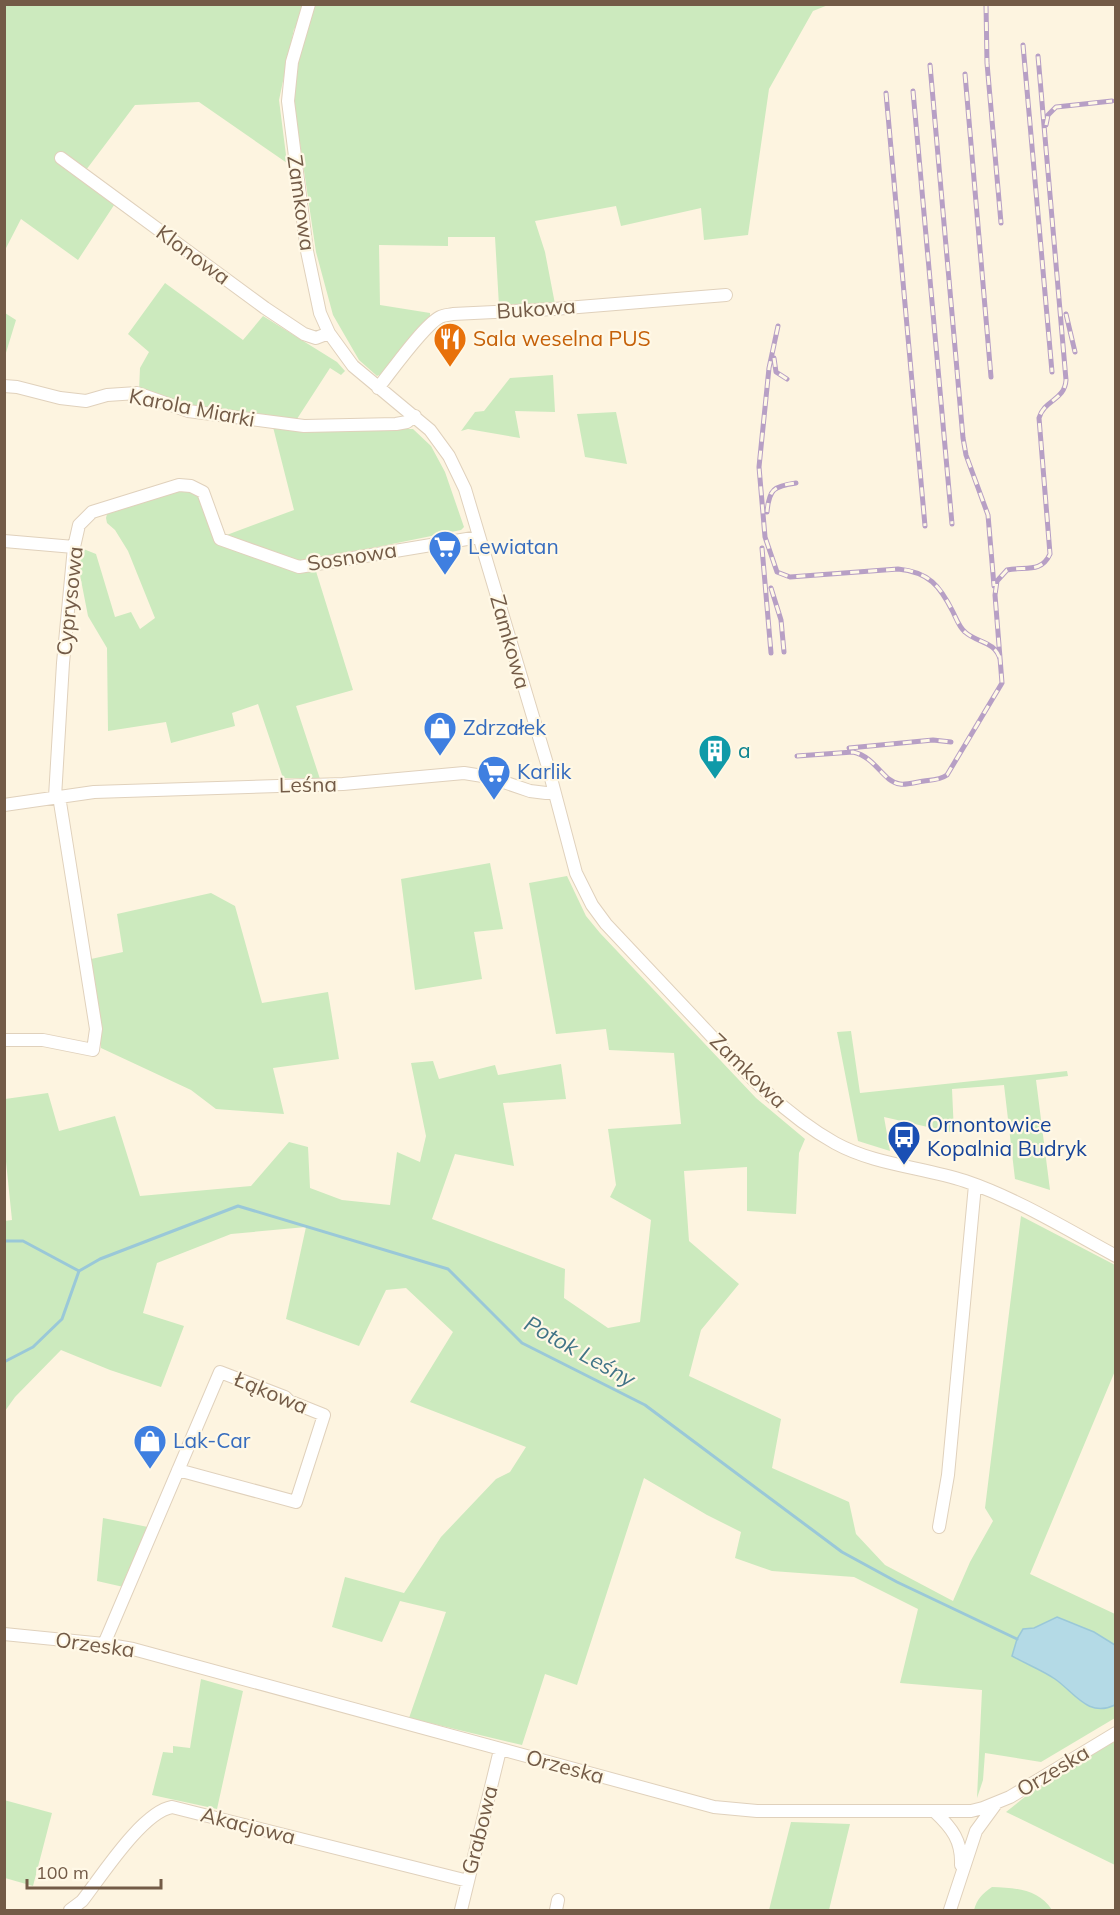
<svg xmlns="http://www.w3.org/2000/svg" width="1120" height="1915" font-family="Mulish,sans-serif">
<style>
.green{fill:#cceabe}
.water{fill:#b4dae6;stroke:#9ac8d8;stroke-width:1.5}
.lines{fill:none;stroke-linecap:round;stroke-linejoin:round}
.stream{stroke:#9ac8d8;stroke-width:3}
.minor-casing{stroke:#e0d1bc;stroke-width:14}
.minor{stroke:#fff;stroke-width:12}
.rail-casing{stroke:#b79fc5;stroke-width:5}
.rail{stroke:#fff8e6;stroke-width:3;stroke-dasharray:9;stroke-linecap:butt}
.labels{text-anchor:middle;stroke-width:4.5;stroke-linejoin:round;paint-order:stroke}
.street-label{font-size:21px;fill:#735b47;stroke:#fff8e6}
.food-label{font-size:21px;fill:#c56008;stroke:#fff8e6;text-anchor:start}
.shop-label{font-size:21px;fill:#366cbe;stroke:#fff8e6;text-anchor:start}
.culture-label{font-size:21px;fill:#0d838f;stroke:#fff8e6;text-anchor:start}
.transit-label{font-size:21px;fill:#164399;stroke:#fff8e6;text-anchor:start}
.water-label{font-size:22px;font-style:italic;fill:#417487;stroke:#fff8e6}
</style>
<rect width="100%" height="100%" fill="#fdf4e0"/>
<!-- green -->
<path class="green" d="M5,5H828L813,11L769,89L748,235L704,240L701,208L621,226L616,206L535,221L545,252L555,304L499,306L495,237H448V246L379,245L380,305L430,313V318L420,326L384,373L377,376L359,360L333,315L316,252L294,103L297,65L311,15L294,29L279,100L287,163L199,102L135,105L83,174L118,199L78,260L21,219L5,250Z
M165,283L243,340L263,316L337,362L345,371L341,375L330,368L295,422L183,407L139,391L140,368L149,352L128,334Z
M5,313L16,320L5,356Z
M553,375L555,412L515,411L520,438L468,429L461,431L475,412L484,411L510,378Z
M616,412L627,464L585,457L577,414Z
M273,427L305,432L311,429H413L431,446L445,472L464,527L461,530L298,563L224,536L294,510Z
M190,489L199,495L214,537L315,568L353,690L296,706L320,779L283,778L258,704L232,713L235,726L171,743L166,722L108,731L107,648L88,616L80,575L81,548L96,554L115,617L131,612L140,629L155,618L128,551L115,530L107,523L106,518L108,510L175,490Z
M490,863L503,929L474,932L482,979L415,990L401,879Z
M567,876L586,916L600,933L756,1098L805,1139L799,1153L796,1214L747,1211V1167L684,1171L689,1241L739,1284L701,1330L689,1376L781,1419L772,1468L849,1502L856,1534L885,1565L953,1601L970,1562L993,1521L985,1508L1021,1216L1115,1265V1371L1030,1574L1115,1614V1645L1094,1632L1057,1617L1034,1628L1023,1629L1012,1656C1026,1664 1042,1670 1055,1679C1075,1693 1088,1718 1115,1705V1718L1041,1762L985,1753L983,1780L977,1798L982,1690L900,1683L918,1609L854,1577L772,1571L735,1558L741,1532L707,1515L644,1478L577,1685L545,1674L522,1745L409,1718L446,1612L400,1601L382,1642L332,1627L345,1577L404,1593L441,1537L496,1479L510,1472L526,1447L410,1402L453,1332L406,1288L386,1290L359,1346L286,1319L306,1227L231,1234L157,1263L143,1313L184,1326L161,1387L110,1370L61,1350L15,1397L5,1411L4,1221L12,1220L5,1152V1099L48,1093L59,1131L115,1116L140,1196L251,1186L289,1142L308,1147L310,1188L342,1200L390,1205L397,1152L420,1162L426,1136L411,1063L433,1061L439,1079L495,1065L498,1075L561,1064L566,1099L503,1103L514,1166L455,1154L432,1219L565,1269L564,1298L608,1328L640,1322L651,1220L610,1197L616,1185L608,1129L681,1124L674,1053L609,1050L606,1029L556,1034L529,883Z
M211,893L235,906L262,1003L328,992L339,1059L273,1068L284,1114L216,1109L191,1090L101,1048L91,959L123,952L117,914Z
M851,1031L860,1093L1067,1071L1068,1076L1036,1080L1050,1190L1015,1179L1004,1085L952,1089L954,1133L884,1117L890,1151L858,1141L837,1032Z
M103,1518L153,1528L128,1588L97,1581Z
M201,1679L243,1691L217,1809L152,1795L163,1752L173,1753V1746L190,1748Z
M1115,1740V1865L1006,1812L1026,1796Z
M4,1800L52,1813L33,1886L5,1878Z
M791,1822L850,1824L829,1910H769Z
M992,1887C1016,1888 1038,1889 1052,1910H974C977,1899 982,1894 992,1887Z"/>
<!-- water -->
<path class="water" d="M1057,1617L1094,1632L1115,1645V1705C1088,1718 1075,1693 1055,1679C1042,1670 1026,1664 1012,1656L1017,1639L1023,1629L1034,1628Z"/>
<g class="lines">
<!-- stream -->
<path class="stream" d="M4,1241H23L79,1271L100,1259L238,1206L448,1269L522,1343L645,1405L842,1552L897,1582L1017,1639
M4,1362L33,1347L62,1319L79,1271"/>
<!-- minor casing -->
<g class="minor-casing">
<path id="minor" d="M309,4L292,62L288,101L307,251L320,313L329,333L353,366L430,430L449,456L465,489L548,767L576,873L592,905L606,924C638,958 670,992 702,1026C742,1069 783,1114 835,1143C875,1165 922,1167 965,1181C1018,1199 1066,1229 1116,1256
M61,158L265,308L304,334L316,338L329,333
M4,386L17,387L60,398L86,401L107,395L137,393L188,411L304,426L396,424L407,422L415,416
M378,388C391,372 423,326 440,317C444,315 449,315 453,314L554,309L726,295
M4,541L74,547
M55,797L63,663L74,547L79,525L92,512L179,485L191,486L203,492L220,539L299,567L479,537
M4,805L94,792L343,784L464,773L489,777L530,791L546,793L554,792
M4,1040H43L93,1050L96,1029L59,796
M939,1527L948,1475L975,1185
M4,1634L104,1644L133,1649L714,1807L757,1811H971L983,1808L1010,1797L1116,1733
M104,1644L220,1372L285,1397L289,1401L324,1415L296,1502L178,1470
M935,1812C952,1828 962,1841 961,1865
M70,1910L82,1901C101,1877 142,1812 172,1807L468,1881
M461,1910L500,1750
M556,1910L558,1900
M950,1910L976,1831L995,1805"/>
</g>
<!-- minor -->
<use href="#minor" class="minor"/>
<!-- rail casing -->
<g class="rail-casing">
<path id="rail" d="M986,4L987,63L1001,223
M1023,45L1052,372
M930,65L963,438L966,455L988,515L994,586
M965,74L991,377
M913,91L952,524
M886,93L925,526
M1046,125L1048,115L1056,107L1112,101
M1066,314L1075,352
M778,326L769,368L759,467L765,537L777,572L790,577L898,569C929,572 940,586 953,612C956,618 959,627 965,632C977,643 995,641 1000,659
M774,358L776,372L787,379
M767,512C769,489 774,486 796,483
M762,548L771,653
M771,588L781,620L784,652
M849,748L933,740L951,742
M797,756L853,752C876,757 883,782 900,784C907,785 916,782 924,781C932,780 940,780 947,775L1002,683L995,595L997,581L1007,570C1024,566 1041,574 1050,554L1039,418C1044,400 1065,400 1066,380L1038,56"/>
</g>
<!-- rail -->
<use href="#rail" class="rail"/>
</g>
<!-- icons -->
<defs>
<g id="restaurant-pin" transform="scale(1.725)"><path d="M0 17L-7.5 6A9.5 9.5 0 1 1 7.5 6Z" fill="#e8710a" stroke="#fff8e6"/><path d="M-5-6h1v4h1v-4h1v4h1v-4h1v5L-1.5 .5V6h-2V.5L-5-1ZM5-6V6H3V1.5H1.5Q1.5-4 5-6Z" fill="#fff"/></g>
<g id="supermarket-pin" transform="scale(1.725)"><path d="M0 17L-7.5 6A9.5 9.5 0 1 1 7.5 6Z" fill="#3f7fe0" stroke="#fff8e6"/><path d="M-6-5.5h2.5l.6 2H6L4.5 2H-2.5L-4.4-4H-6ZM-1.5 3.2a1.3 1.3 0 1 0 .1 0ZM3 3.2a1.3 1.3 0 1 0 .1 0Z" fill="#fff"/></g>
<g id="shop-pin" transform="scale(1.725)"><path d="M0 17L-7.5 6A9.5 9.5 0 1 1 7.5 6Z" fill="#3f7fe0" stroke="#fff8e6"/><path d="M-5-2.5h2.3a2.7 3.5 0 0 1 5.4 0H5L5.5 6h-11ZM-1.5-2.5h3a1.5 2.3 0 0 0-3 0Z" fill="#fff"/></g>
<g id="building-pin" transform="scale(1.725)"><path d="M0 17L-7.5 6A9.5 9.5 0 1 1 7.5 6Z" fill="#0f9aa8" stroke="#fff8e6"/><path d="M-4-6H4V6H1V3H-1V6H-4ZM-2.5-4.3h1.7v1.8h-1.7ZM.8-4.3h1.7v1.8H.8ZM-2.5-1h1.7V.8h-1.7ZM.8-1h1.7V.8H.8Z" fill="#fff"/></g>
<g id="bus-pin" transform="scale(1.725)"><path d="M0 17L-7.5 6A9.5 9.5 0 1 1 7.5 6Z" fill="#1a4fb4" stroke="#fff8e6"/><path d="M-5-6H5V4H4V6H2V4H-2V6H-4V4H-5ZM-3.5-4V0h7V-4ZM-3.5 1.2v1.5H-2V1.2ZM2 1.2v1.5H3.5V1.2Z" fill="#fff"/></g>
</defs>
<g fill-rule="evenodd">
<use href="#restaurant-pin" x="450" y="339"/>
<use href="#supermarket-pin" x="445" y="547"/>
<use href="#shop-pin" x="440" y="728"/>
<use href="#building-pin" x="715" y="751"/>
<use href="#supermarket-pin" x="494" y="772"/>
<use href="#bus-pin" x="904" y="1137"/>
<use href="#shop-pin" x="150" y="1441"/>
</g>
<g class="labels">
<!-- street labels -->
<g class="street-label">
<text transform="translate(301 203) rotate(82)" y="7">Zamkowa</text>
<text transform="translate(193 255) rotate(36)" y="7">Klonowa</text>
<text transform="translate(536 309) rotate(-4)" y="7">Bukowa</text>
<text transform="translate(192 408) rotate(11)" y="7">Karola Miarki</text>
<text transform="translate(352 557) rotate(-9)" y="7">Sosnowa</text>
<text transform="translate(70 601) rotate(-84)" y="7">Cyprysowa</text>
<text transform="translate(510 642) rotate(74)" y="7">Zamkowa</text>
<text transform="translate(308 785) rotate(-1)" y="7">Leśna</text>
<text transform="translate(748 1071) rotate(44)" y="7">Zamkowa</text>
<text transform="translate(271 1393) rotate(23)" y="7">Łąkowa</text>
<text transform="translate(95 1645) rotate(8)" y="7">Orzeska</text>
<text transform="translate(565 1767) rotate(15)" y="7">Orzeska</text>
<text transform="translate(1053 1771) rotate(-31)" y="7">Orzeska</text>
<text transform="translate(248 1826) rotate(14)" y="7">Akacjowa</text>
<text transform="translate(480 1830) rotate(-76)" y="7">Grabowa</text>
</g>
<!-- food labels -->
<g class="food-label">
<text x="473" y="346">Sala weselna PUS</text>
</g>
<!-- shop labels -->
<g class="shop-label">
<text x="468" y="554">Lewiatan</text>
<text x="463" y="735">Zdrzałek</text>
<text x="517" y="779">Karlik</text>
<text x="173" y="1448">Lak-Car</text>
</g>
<!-- culture labels -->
<g class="culture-label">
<text x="738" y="758">a</text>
</g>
<!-- transit labels -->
<g class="transit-label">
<text x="927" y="1132">Ornontowice<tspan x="927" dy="24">Kopalnia Budryk</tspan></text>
</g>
<!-- water labels -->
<g class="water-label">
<text transform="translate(580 1351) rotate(29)" y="8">Potok Leśny</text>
</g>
</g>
<!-- border -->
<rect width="1120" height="1915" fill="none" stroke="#735b47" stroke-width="12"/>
<!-- scale -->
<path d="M27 1879v9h134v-9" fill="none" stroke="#735b47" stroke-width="3"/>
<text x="36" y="1879" font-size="18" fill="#735b47" stroke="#fff8e6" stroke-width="4.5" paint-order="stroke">100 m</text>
</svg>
